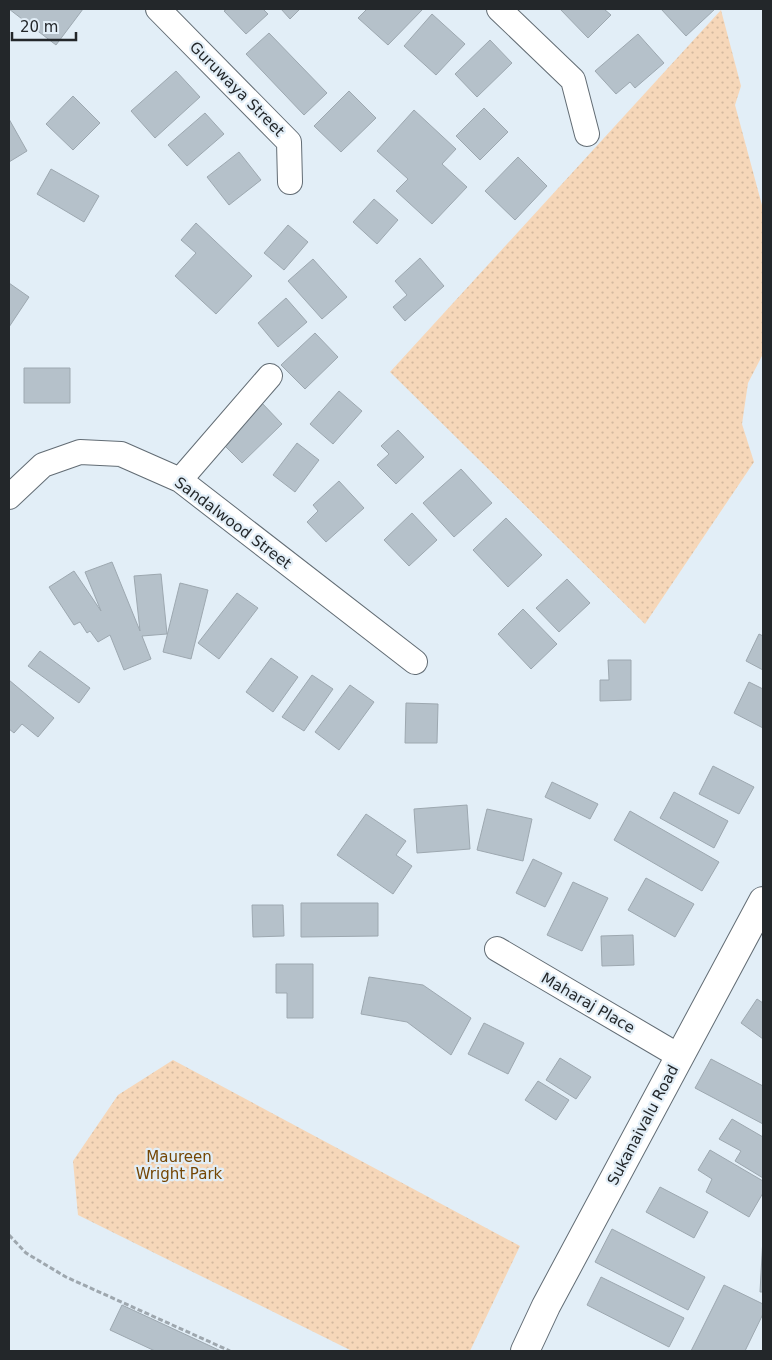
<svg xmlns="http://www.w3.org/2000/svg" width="772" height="1360" font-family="'DejaVu Sans',sans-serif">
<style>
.grass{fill:url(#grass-dots)}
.building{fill:#b5c1ca;stroke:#9da8b0}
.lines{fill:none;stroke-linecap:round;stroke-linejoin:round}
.minor-casing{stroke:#626c74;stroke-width:26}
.major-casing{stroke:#626c74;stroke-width:30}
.path{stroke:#9ea7ae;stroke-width:3;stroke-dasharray:5 2.5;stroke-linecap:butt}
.minor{stroke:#fff;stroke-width:24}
.major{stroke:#fff;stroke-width:28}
.labels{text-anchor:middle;stroke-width:4.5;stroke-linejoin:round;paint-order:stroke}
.street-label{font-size:15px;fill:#23272a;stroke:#e2eef7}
.park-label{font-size:15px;fill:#744604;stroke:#e2eef7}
</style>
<defs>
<pattern id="grass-dots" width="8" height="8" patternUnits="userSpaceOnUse" patternTransform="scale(1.25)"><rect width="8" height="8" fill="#f6d7b9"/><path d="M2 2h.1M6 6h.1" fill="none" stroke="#d3b99f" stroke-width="1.8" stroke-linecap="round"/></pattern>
</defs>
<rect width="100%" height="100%" fill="#e2eef7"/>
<!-- grass -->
<path class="grass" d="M721,10L741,86L735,105L763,209V354L748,383L742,424L754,462L645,624L390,372Z
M173,1060L520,1246L470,1351H352L78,1215L73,1161L118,1095Z"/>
<!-- building -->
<path class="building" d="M9,9H83L56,45Z
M227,9H263L268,14L246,34L224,11Z
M281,9H300L290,19Z
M367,9H423L388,45L358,18Z
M560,9H604L611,15L588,38Z
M661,9H715L686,36Z
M432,14L465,44L436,75L404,46Z
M269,33L327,93L304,115L246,54Z
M638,34L664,63L635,88L630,82L616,94L595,71Z
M490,40L512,63L477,97L455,74Z
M176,71L200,97L155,138L131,111Z
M349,91L376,118L341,152L314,126Z
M73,96L100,123L73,150L46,124Z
M484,108L508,132L480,160L456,136Z
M414,110L456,149L442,164L467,187L432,224L396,191L408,179L377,151Z
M205,113L224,134L187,166L168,145Z
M9,119L27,151L9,162Z
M239,152L261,180L229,205L207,177Z
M518,157L547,186L515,220L485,191Z
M51,169L99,196L84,222L37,194Z
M374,199L398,220L377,244L353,222Z
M196,223L252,276L216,314L175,276L196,253L181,240Z
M288,225L308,242L284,270L264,253Z
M420,258L444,286L405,321L393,307L407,295L395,281Z
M313,259L347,297L322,319L288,281Z
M9,283L29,297L9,327Z
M286,298L307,322L278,347L258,323Z
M315,333L338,357L305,389L281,365Z
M24,368H70V403H24Z
M339,391L362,411L333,444L310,424Z
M261,402L282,424L242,463L220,441Z
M398,430L424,457L396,484L377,465L389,454L381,446Z
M297,443L319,460L295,492L273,475Z
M461,469L492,503L454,537L423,503Z
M339,481L364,508L326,542L307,522L318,511L313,505Z
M412,513L437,540L409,566L384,540Z
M506,518L542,555L508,587L473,550Z
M112,562L140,631L134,576L161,574L167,634L142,636L151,659L124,670L110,635L98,642L90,631L87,633L80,622L74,625L49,587L74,571L101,611L85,572Z
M567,579L590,603L559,632L536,608Z
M180,583L208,590L191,659L163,652Z
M237,593L258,608L219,659L198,643Z
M523,609L557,644L531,669L498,634Z
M759,634L763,636V670L746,661Z
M40,651L90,688L79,703L28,666Z
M271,658L298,677L273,712L246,692Z
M608,660H631V700L600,701V680H609Z
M312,675L333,689L304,731L282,717Z
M9,680L54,718L38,737L22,724L14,733L9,729Z
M749,682L763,689V728L734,713Z
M350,685L374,702L339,750L315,732Z
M406,703L438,704L437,743H405Z
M713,766L754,787L739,814L699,794Z
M552,782L598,804L590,819L545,797Z
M674,792L728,821L714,848L660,818Z
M467,805L470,849L417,853L414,809Z
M487,809L532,819L523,861L477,850Z
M630,811L719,862L702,891L614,840Z
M366,814L406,841L396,855L412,866L393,894L337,855Z
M533,859L562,873L545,907L516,893Z
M646,878L694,904L675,937L628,910Z
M573,882L608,898L582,951L547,935Z
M301,903H378V936L301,937Z
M252,905H283L284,936L253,937Z
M633,935L634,965L602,966L601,936Z
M276,964H313V1018H287V993H276Z
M369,977L423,985L471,1018L451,1055L407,1022L361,1014Z
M757,999L763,1003V1039L741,1023Z
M484,1023L524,1043L508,1074L468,1054Z
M560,1058L591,1077L576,1099L546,1080Z
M711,1059L763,1086V1124L695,1088Z
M538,1081L569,1100L556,1120L525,1100Z
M732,1119L763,1137V1178L735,1161L741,1151L719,1139Z
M710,1150L763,1181V1193L749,1217L706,1192L712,1179L698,1170Z
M660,1187L708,1212L694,1238L646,1212Z
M612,1229L705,1277L688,1310L595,1262Z
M763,1237V1292H760Z
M601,1277L684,1318L669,1347L587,1305Z
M724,1285L763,1304V1314L745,1351H691Z
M122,1305L221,1351H155L110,1330Z"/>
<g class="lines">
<!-- minor casing -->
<g class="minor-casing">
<path id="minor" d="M158,9L289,142L290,182
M499,9L573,80L587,134
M180,480L270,376
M9,497L43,465L80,452L121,454L180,480L415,662
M497,949L679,1056"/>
</g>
<!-- major casing -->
<g class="major-casing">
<path id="major" d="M525,1351L546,1306L763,901"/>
</g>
<!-- path -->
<path class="path" d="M9,1235L26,1253L66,1277L230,1351"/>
<!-- minor -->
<use href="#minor" class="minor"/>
<!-- major -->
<use href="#major" class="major"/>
</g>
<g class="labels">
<!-- street labels -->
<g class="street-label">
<text transform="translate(237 89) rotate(45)" y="5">Guruwaya Street</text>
<text transform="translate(233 523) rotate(37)" y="5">Sandalwood Street</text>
<text transform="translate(588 1003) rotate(30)" y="5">Maharaj Place</text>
<text transform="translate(643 1125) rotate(-62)" y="5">Sukanaivalu Road</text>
</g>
<!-- park labels -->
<g class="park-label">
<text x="179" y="1162">Maureen<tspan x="179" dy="17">Wright Park</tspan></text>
</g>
</g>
<!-- border -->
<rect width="772" height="1360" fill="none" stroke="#23272a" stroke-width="20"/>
<!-- scale -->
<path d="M12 32v8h64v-8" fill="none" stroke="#23272a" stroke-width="2.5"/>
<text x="20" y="32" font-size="15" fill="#23272a" stroke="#e2eef7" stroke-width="4" paint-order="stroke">20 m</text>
</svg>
